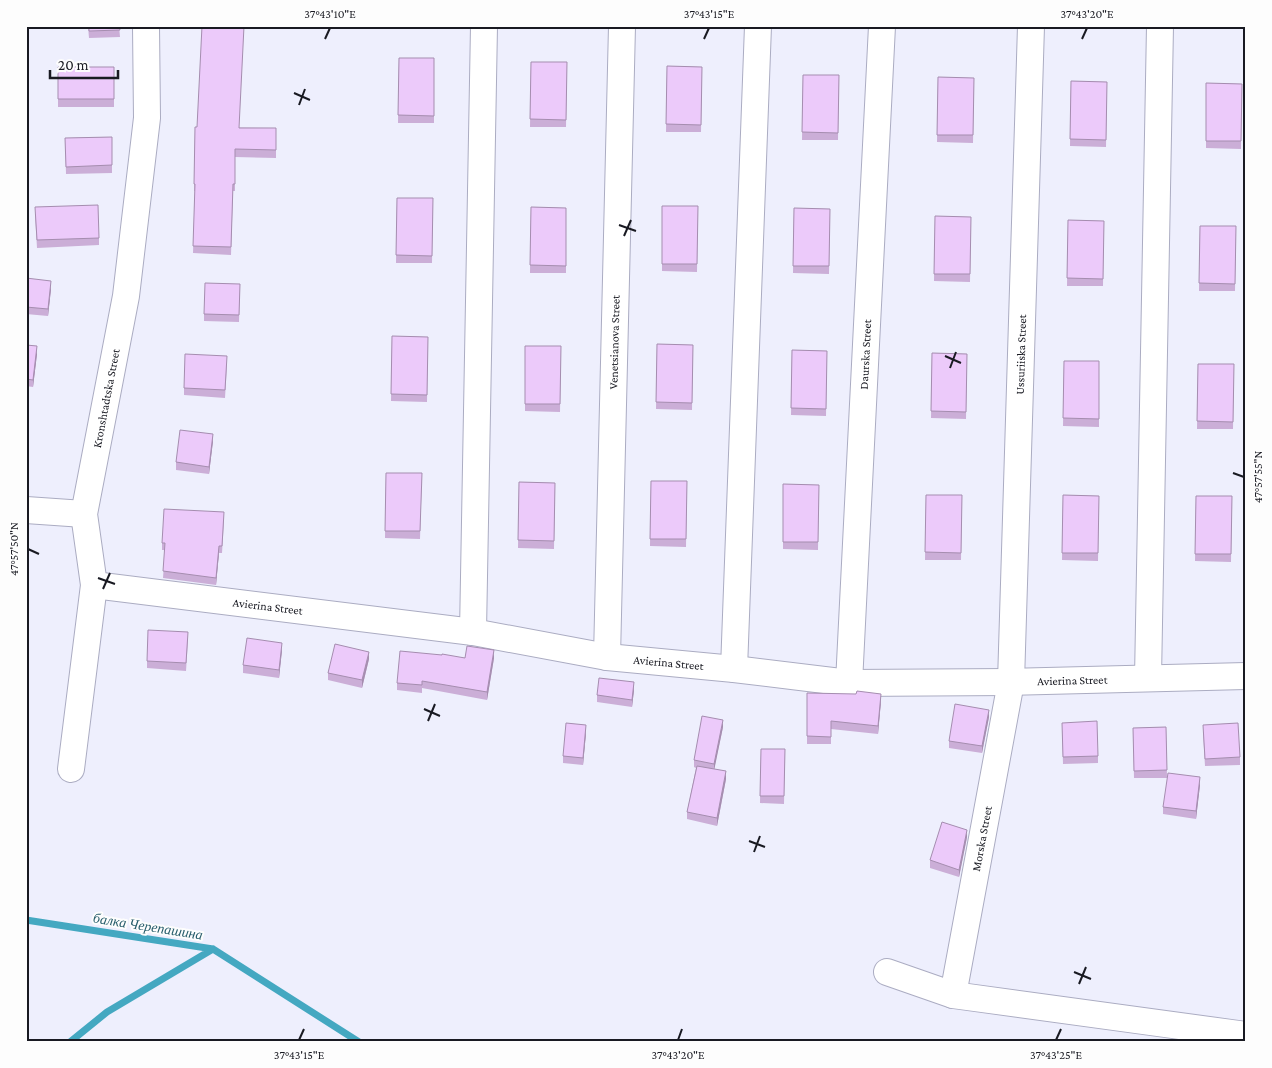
<svg xmlns="http://www.w3.org/2000/svg" width="1272" height="1068" font-family="'Crimson Pro',serif">
<style>
.lines{fill:none;stroke-linecap:round;stroke-linejoin:round}
.stream{stroke:#44a8c1;stroke-width:7}
.minor-casing{stroke:#abacc2;stroke-width:28}
.minor{stroke:#fff;stroke-width:26}
.wall{fill:#cbaed7}
.shaded-wall{fill:#a58daf}
.building{fill:#eccafa;stroke:#a58daf}
.ticks{fill:none;stroke:#191a22;stroke-width:2}
.labels{text-anchor:middle;stroke-width:4;stroke-linejoin:round;paint-order:stroke}
.street-label{font-size:12px;fill:#191a22;stroke:#fdfdfd}
.water-label{font-size:14px;font-style:italic;fill:#275d6b;stroke:#fdfdfd}
.neatline{fill:none;stroke:#191a22;stroke-width:2}
.ticks-label{font-size:12px;text-anchor:middle;fill:#191a22}
</style>
<rect width="100%" height="100%" fill="#eeeffd"/>
<g class="lines">
<!-- stream -->
<path class="stream" d="M26,920L213,949L359,1042
M70,1042L107,1012L213,949"/>
<!-- minor casing -->
<g class="minor-casing">
<g id="minor">
<path d="M26,510L84,514"/>
<path id="s1" d="M94,585L473,632L607,657L734,669L849,683L1011,682L1246,676"/>
<path d="M473,632L484,26"/>
<path id="s2" d="M607,657L622,26"/>
<path d="M734,669L758,26"/>
<path d="M1148,678L1160,26"/>
<path id="s3" d="M849,683L882,26"/>
<path id="s4" d="M71,769L94,585L84,514L126,296L147,118L146,26"/>
<path d="M887,972L953,995L1246,1035"/>
<path id="s5" d="M953,995L1011,682L1031,26"/>
</g>
</g>
<!-- minor -->
<use href="#minor" class="minor"/>
</g>
<!-- wall -->
<path class="wall" d="M88,26H119L120,37L89,38Z
M399,58H434V123H398Z
M531,62H567L566,127H530Z
M667,66L702,67L701,132H666Z
M58,67H114V107H58Z
M803,75H839L838,140H802Z
M938,77L974,78L973,143L937,142Z
M1071,81L1107,82L1106,147L1070,146Z
M1206,83L1242,84L1241,149L1206,148Z
M195,127L276,128V158L235,157V191H233L231,255L193,253L195,191H194Z
M112,137V173L66,174L65,138Z
M397,198H433L432,263H396Z
M662,206H698L697,272L662,271Z
M531,207L566,208V273H530Z
M794,208L830,209L829,274L793,273Z
M35,214L99,238V245L37,248Z
M935,216L971,217L970,282L934,281Z
M1068,220L1104,221L1103,286H1067Z
M1200,226H1236L1235,291H1199Z
M26,278L51,289L48,316L26,314Z
M240,284L239,322L204,321V314Z
M392,336L428,337L427,402L391,401Z
M657,344L693,345L692,410L656,409Z
M26,345L37,354L33,387L26,386Z
M525,346H561L560,412L525,411Z
M792,350L827,351L826,416L791,415Z
M932,353L967,354L966,419L931,418Z
M1064,361H1099V427L1063,426Z
M227,364L225,398L184,395V388Z
M1198,364H1234L1233,429H1197Z
M213,441L209,474L176,470V462Z
M386,473H422L420,539L385,538Z
M651,481H687L686,547L650,546Z
M519,482L555,483L554,549L518,548Z
M783,484L819,485L818,550L783,549Z
M926,495H962L961,560H925Z
M1063,495L1099,496L1098,561L1062,560Z
M1196,496H1232L1231,562L1195,561Z
M224,520L222,553H219L216,585L163,578L165,550H162V543Z
M188,639L186,671L147,668V661Z
M282,650L279,678L243,673V665Z
M465,658H494L487,700L422,688V693L397,690V683Z
M369,659L362,688L328,680V673Z
M634,690L632,707L597,702V695Z
M807,693L881,701L878,734L831,729V744H807Z
M989,717L982,753L949,748V741Z
M723,727L714,769L726,779L717,826L687,819V812L696,768L694,767V760Z
M1166,727L1167,778H1134L1133,728Z
M1062,730L1098,756V763L1063,764Z
M1203,732L1240,757V765L1205,766Z
M586,733L583,765L563,763V756Z
M761,749H785L784,804L760,803Z
M1200,785L1196,819L1163,814V807Z
M967,837L959,877L930,868V860Z"/>
<!-- shaded-wall -->
<path class="shaded-wall" d="M51,281V289L48,316V309Z
M37,346V354L33,387V380Z
M213,434V441L209,474V467Z
M219,546V553L216,585V578Z
M282,643V650L279,678V670Z
M494,650V658L487,700V692Z
M369,652V659L362,688V680Z
M634,682V690L632,707V700Z
M881,694V701L878,734V726Z
M989,710V717L982,753V746Z
M723,720V727L714,771V764Z
M586,725V733L583,765V758Z
M726,771V779L717,826V818Z
M1200,777V785L1196,819V811Z
M967,830V837L959,877V870Z"/>
<!-- building -->
<path class="building" d="M89,26H119L120,30L89,31Z
M202,26H244L239,128H276V150L235,149V184H233L231,247L193,246L195,184H194L195,127H197Z
M399,58H434V116L398,115Z
M531,62H567L566,120L530,119Z
M667,66L702,67L701,125L666,124Z
M58,67H114V99H58Z
M803,75H839L838,133L802,132Z
M938,77L974,78L973,135H937Z
M1071,81L1107,82L1106,140L1070,139Z
M1206,83L1242,84L1241,141H1206Z
M112,137V165L66,167L65,138Z
M397,198H433L432,256L396,255Z
M98,205L99,238L37,240L35,207Z
M662,206H698L697,264H662Z
M531,207L566,208V266L530,265Z
M794,208L830,209L829,266H793Z
M935,216L971,217L970,274H934Z
M1068,220L1104,221L1103,279L1067,278Z
M1200,226H1236L1235,284L1199,283Z
M26,278L51,281L48,309L26,307Z
M205,283L240,284L239,315L204,314Z
M392,336L428,337L427,395L391,394Z
M657,344L693,345L692,403L656,402Z
M26,345L37,346L33,380L26,379Z
M525,346H561L560,404H525Z
M792,350L827,351L826,409L791,408Z
M932,353L967,354L966,412L931,411Z
M185,354L227,356L225,390L184,388Z
M1064,361H1099V419L1063,418Z
M1198,364H1234L1233,422L1197,421Z
M180,430L213,434L209,467L176,462Z
M386,473H422L420,531H385Z
M651,481H687L686,539H650Z
M519,482L555,483L554,541L518,540Z
M783,484L819,485L818,542H783Z
M926,495H962L961,553L925,552Z
M1063,495L1099,496L1098,553H1062Z
M1196,496H1232L1231,554H1195Z
M164,509L224,512L222,546H219L216,578L163,571L165,543H162Z
M148,630L188,632L186,663L147,661Z
M247,638L282,643L279,670L243,665Z
M335,644L369,652L362,680L328,673Z
M467,646L494,650L487,692L422,681V685L397,683L400,651L442,655V654L465,658Z
M599,678L634,682L632,700L597,695Z
M857,691L881,694L878,726L831,721V737L807,736V693L856,694Z
M955,704L989,710L982,746L949,741Z
M702,716L723,720L714,764L694,760Z
M1097,721L1098,756L1063,757L1062,723Z
M566,723L586,725L583,758L563,756Z
M1238,723L1240,757L1205,759L1203,725Z
M1166,727L1167,770L1134,771L1133,728Z
M761,749H785L784,796H760Z
M697,766L726,771L717,818L687,812Z
M1168,773L1200,777L1196,811L1163,807Z
M942,822L967,830L959,870L930,860Z"/>
<!-- ticks -->
<path class="ticks" d="M325,39L330,28M704,39L709,28M1082,39L1087,28M294,93L310,100M299,105L305,89M619,225L636,231M624,236L631,220M945,356L961,363M950,368L956,352M1233,473L1244,477M28,549L39,554M98,578L115,584M103,589L110,573M424,709L440,716M428,721L435,704M749,841L765,847M754,852L760,836M1074,972L1091,979M1079,984L1086,967M299,1040L304,1029M678,1040L682,1029M1056,1040L1061,1029"/>
<g class="labels">
<!-- street labels -->
<g class="street-label">
<text dy="4" stroke="none"><textPath href="#s2" startOffset="315">Venetsianova Street</textPath></text>
<text dy="4" stroke="none"><textPath href="#s5" startOffset="646">Ussuriiska Street</textPath></text>
<text dy="4" stroke="none"><textPath href="#s3" startOffset="329">Daurska Street</textPath></text>
<text dy="4" stroke="none"><textPath href="#s4" startOffset="375">Kronshtadtska Street</textPath></text>
<text dy="4" stroke="none"><textPath href="#s1" startOffset="175">Avierina Street</textPath></text>
<text dy="4" stroke="none"><textPath href="#s1" startOffset="580">Avierina Street</textPath></text>
<text dy="4" stroke="none"><textPath href="#s1" startOffset="985">Avierina Street</textPath></text>
<text dy="4" stroke="none"><textPath href="#s5" startOffset="159">Morska Street</textPath></text>
</g>
<!-- water labels -->
<g class="water-label">
<text transform="translate(148 926) rotate(9)" y="5">балка Черепашина</text>
</g>
</g>
<!-- border -->
<rect width="1272" height="1068" fill="none" stroke="#fdfdfd" stroke-width="55"/>
<!-- scale -->
<path d="M50 70v8h68v-8" fill="none" stroke="#191a22" stroke-width="2.5"/>
<text x="58" y="70" font-size="15" fill="#191a22" stroke="#fdfdfd" stroke-width="4" paint-order="stroke">20 m</text>
<rect x="28" y="28" width="1216" height="1012" class="neatline"/>
<g class="ticks-label">
<text x="330" y="18">37°43'10"E</text>
<text x="709" y="18">37°43'15"E</text>
<text x="1087" y="18">37°43'20"E</text>
<text transform="translate(1258 477) rotate(-90)" y="4">47°57'55"N</text>
<text transform="translate(14 549) rotate(-90)" y="4">47°57'50"N</text>
<text x="299" y="1059">37°43'15"E</text>
<text x="678" y="1059">37°43'20"E</text>
<text x="1056" y="1059">37°43'25"E</text>
</g>
</svg>
